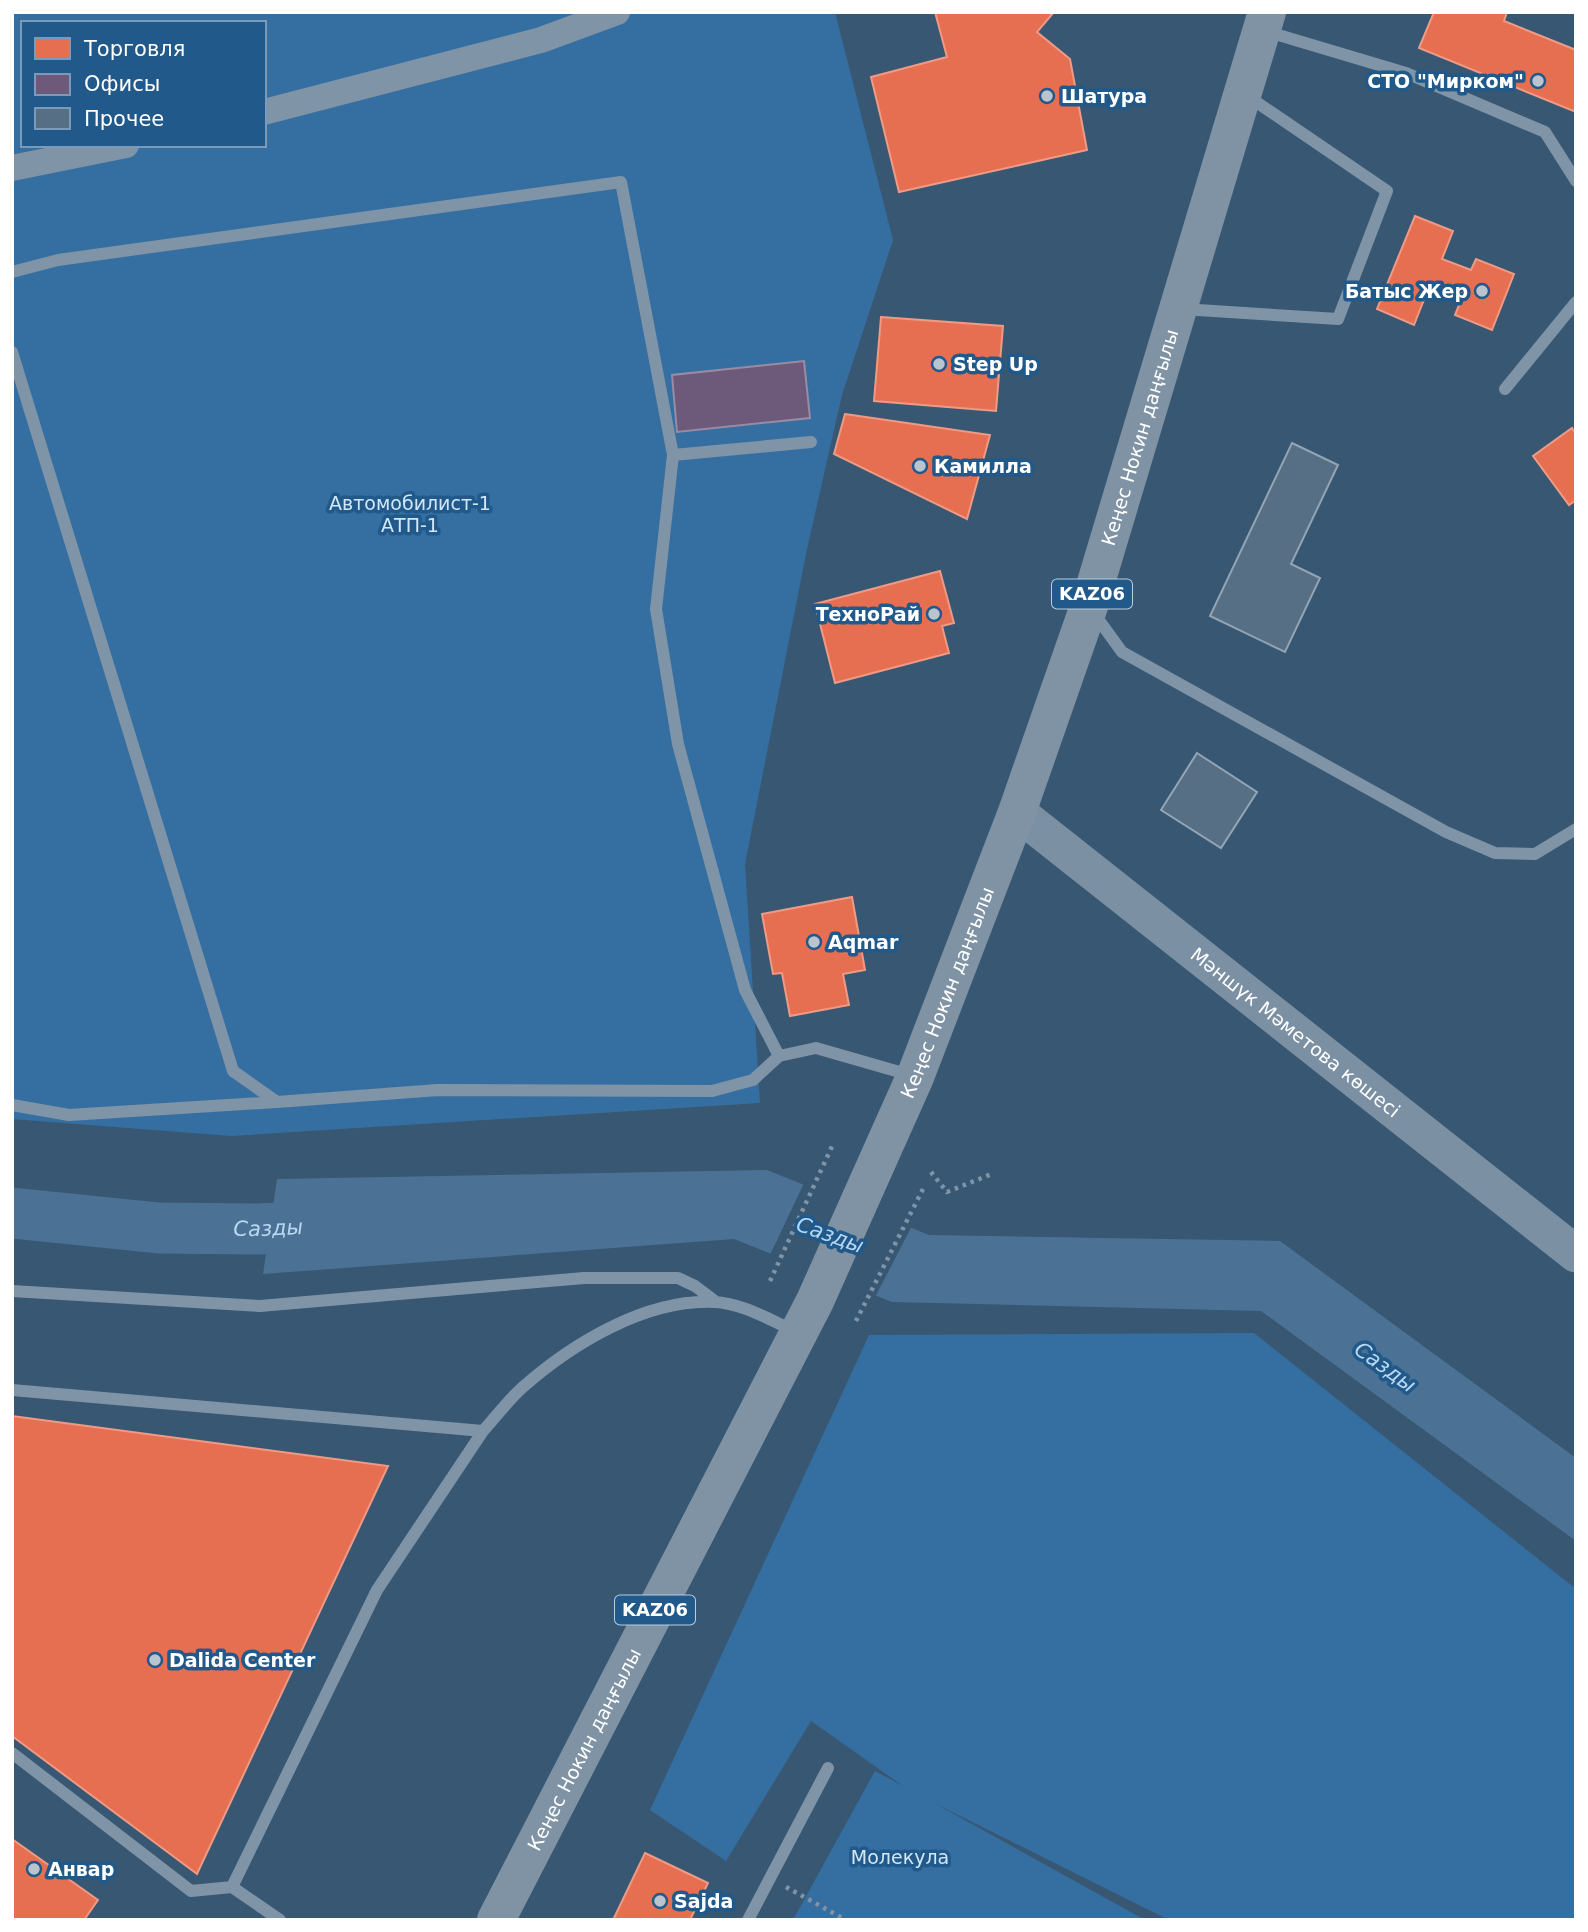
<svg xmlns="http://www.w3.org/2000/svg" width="1588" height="1932" font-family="'DejaVu Sans',sans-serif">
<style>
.green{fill:#356fa1;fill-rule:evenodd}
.water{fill:#4b7295}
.pier{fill:#385772}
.shops{fill:#e76f51;stroke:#ee9a85;stroke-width:2}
.offices{fill:#6d597a;stroke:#998ba2;stroke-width:2}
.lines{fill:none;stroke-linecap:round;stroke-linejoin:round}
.river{stroke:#4b7295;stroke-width:51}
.building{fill:#566f84;stroke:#93a5b5;stroke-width:2}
.path{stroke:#7f94a7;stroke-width:4.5;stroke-dasharray:3.5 5;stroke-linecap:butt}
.lane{stroke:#7f94a7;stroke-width:12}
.street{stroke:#7f94a7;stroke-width:26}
.secondary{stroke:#7b90a3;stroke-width:37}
.highway{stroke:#7f93a5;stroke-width:38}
.poi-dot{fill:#b9c4ce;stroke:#20598a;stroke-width:2.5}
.labels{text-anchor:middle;stroke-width:7;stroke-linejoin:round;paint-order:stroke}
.shield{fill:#20598a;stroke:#bccddc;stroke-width:2}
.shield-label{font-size:18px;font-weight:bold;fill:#fff}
.poi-label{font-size:19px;font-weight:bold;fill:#fff;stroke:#20598a;text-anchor:start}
.street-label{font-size:19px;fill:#fff;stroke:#20598a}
.park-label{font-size:19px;fill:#d1e7f8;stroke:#20598a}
.water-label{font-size:21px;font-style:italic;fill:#b8d8f2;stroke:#20598a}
</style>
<rect width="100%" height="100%" fill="#385772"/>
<!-- green -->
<path class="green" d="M12,12H835L893,240L842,395L807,549L745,864L760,1103L231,1136L12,1119ZM23,23H264V145H23Z
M1254,1333L1576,1589V1920H1169L934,1803L1145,1920H793L875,1771L903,1786L811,1721L726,1861L650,1810L869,1335Z"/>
<!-- water -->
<path class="water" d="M767,1170L929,1235L1280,1241L1576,1458V1541L1261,1311L892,1302L734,1239L263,1274L277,1179Z"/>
<!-- pier -->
<path class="pier" d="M805,1181L913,1224L874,1299L769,1257Z"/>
<!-- shops -->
<path class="shops" d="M935,12H1054L1037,32L1070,59L1087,150L899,192L871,77L947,57Z
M1434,12H1507L1504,21L1576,50V112L1419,48Z
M1415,216L1453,231L1442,259L1471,270L1476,259L1514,274L1492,330L1455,315L1461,300L1429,287L1414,325L1377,309Z
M881,317L1003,326L996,411L874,401Z
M845,414L990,435L967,519L834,454Z
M1572,428L1576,434V500L1569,505L1533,456Z
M940,571L954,623L942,626L949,653L835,683L815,604Z
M852,897L865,970L843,974L849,1005L790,1016L782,973L773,974L762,914Z
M12,1416L388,1466L197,1874L12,1736Z
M12,1839L98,1900L84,1920H12Z
M645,1853L708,1883L690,1920H613Z"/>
<!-- offices -->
<path class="offices" d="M804,361L810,418L677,432L672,375Z"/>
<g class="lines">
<!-- river -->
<path class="river" id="s1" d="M12,1213L159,1228L259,1229L341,1225"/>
</g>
<!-- building -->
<path class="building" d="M1292,443L1338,465L1291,564L1320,578L1285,652L1210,616Z
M1197,753L1257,792L1221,848L1161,810Z"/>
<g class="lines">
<!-- path -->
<path class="path" d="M931,1172L947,1192L994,1173
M770,1281L834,1142
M856,1321L925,1185
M786,1887L846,1920"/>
<!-- lane -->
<path class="lane" d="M1265,31L1406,73L1545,132L1576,181
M12,272L58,260L621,182L673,455L656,609L678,744L745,990L779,1056
M1182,309L1338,319L1387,191L1246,95
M12,352L233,1071L277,1102L438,1090L712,1091L753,1080L779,1056L816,1048L910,1075
M1505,389L1576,302
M673,455L811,442
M1093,612L1122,652L1446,832L1495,853L1535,854L1576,829
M12,1105L69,1115L277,1102
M12,1291L260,1306L584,1278H678L695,1286L716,1302
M12,1390L483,1431L377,1590L232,1887
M483,1431C496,1417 508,1400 523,1387C573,1343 646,1299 714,1302C742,1303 770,1320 795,1331
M12,1753L191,1891L232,1887L280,1920
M748,1920L828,1768"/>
<!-- street -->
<path class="street" d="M264,112L541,40L617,12
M12,168L126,145"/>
<!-- secondary -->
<path class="secondary" id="s2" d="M1017,812L1576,1254"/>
<!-- highway -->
<path class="highway" id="s3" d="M496,1920L815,1301L915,1077L1017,812L1089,606L1267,12"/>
</g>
<!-- markers -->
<g class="poi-dot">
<circle cx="1538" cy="81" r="7"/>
<circle cx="1047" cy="96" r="7"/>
<circle cx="1482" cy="291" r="7"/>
<circle cx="939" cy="364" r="7"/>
<circle cx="920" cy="466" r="7"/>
<circle cx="934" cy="614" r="7"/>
<circle cx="814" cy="942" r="7"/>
<circle cx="155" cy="1660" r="7"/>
<circle cx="34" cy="1869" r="7"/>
<circle cx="660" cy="1901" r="7"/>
</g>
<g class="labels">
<!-- shield labels -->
<g class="shield">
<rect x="1052" y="579.5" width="80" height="29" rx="5"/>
<rect x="615" y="1595.5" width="80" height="29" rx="5"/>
</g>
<g class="shield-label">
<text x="1092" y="600">KАZ06</text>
<text x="655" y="1616">KАZ06</text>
</g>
<!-- poi labels -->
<g class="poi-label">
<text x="1524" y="88" text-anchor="end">СТО "Мирком"</text>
<text x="1061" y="103">Шатура</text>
<text x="1468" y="298" text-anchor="end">Батыс Жер</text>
<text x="953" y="371">Step Up</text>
<text x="934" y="473">Камилла</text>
<text x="920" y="621" text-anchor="end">ТехноРай</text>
<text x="828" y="949">Aqmar</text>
<text x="169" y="1667">Dalida Center</text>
<text x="48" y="1876">Анвар</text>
<text x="674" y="1908">Sajda</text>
</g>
<!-- street labels -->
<g class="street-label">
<text dy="7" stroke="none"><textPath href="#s3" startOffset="1620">Кеңес Нокин даңғылы</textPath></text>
<text dy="7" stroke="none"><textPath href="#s3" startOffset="1032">Кеңес Нокин даңғылы</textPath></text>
<text dy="7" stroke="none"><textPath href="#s2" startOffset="355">Мәншүк Мәметова көшесі</textPath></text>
<text dy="7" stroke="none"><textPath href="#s3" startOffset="192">Кеңес Нокин даңғылы</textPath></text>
</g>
<!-- park labels -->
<g class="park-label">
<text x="410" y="510">Автомобилист-1<tspan x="410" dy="22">АТП-1</tspan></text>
<text x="900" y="1864">Молекула</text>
</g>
<!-- water labels -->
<g class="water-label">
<text dy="7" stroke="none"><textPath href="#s1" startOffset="257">Сазды</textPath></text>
<text transform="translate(830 1235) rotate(20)" y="7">Сазды</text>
<text transform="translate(1385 1367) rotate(36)" y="7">Сазды</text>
</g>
</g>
<!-- border -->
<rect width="1588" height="1932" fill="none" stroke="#ffffff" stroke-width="28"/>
<!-- legend -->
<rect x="21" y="21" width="245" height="126" fill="#20598a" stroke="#799bb9" stroke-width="2"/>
<rect x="35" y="38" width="35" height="21" fill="#e76f51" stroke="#799bb9" stroke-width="2"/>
<text x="84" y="56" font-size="21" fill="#ffffff">Торговля</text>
<rect x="35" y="74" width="35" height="21" fill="#6d597a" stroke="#799bb9" stroke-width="2"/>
<text x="84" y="91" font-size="21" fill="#ffffff">Офисы</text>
<rect x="35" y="108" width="35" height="21" fill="#566f84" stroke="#799bb9" stroke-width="2"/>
<text x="84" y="126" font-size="21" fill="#ffffff">Прочее</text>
</svg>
